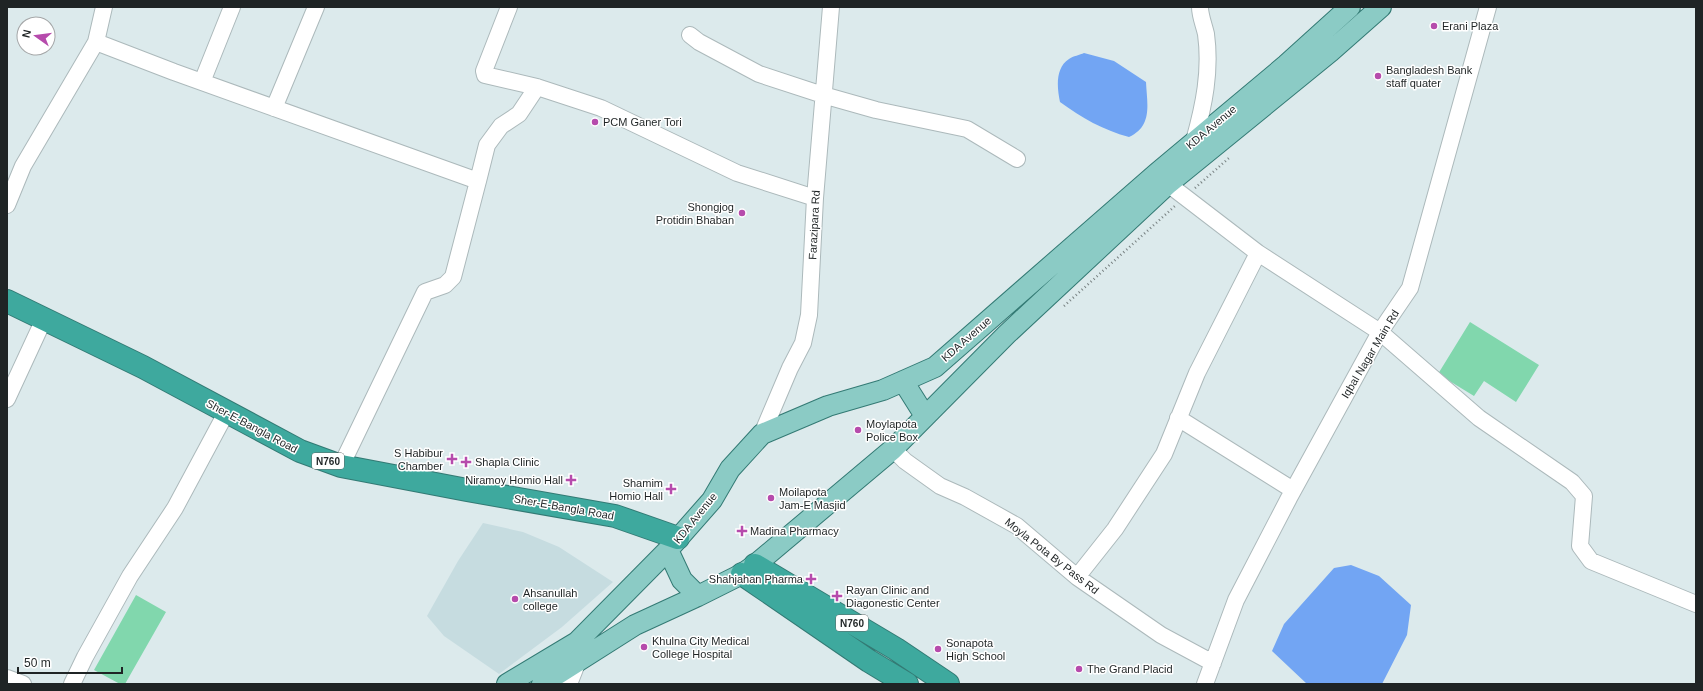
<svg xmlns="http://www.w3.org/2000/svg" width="1703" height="691" font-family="Arial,sans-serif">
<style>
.built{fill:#c6dce0}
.green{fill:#81d7ad}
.water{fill:#72a5f3}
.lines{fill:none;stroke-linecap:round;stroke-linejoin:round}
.minor-casing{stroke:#acb9bb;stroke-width:18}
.major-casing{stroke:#337a74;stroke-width:22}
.highway-casing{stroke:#337a74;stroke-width:24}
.path{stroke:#778081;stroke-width:2.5;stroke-dasharray:1 3;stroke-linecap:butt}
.minor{stroke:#fff;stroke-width:16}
.major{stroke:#8bcbc5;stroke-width:20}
.highway{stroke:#3ea99e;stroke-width:22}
.poi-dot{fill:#b64bac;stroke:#fff;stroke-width:1.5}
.labels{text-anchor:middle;stroke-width:3;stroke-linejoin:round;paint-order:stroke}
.shield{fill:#fff;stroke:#626666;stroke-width:1}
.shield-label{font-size:10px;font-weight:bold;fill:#1f2425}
.poi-label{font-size:11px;fill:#1f2425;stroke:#fff;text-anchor:start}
.street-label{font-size:11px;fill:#1f2425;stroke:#fff}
</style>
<rect width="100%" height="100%" fill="#dceaec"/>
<!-- built -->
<path class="built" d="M483,523L523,532L559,547L613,582L562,627L499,674L444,636L427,616L458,561Z"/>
<!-- green -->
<path class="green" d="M1470,322L1539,365L1516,402L1484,381L1474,396L1438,374Z
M136,595L166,612L125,684H120L94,670Z"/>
<!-- water -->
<path class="water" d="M1084,53L1114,61L1146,82C1147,104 1153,126 1129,137C1103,130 1082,118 1060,102C1057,88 1055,68 1069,59C1073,56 1080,55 1084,53Z
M1351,565L1379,576L1411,605L1407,635L1382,684H1307L1272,651L1284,624L1334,568Z"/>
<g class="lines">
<!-- minor casing -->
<g class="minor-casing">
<path id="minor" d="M509,7L484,71L485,75L537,87L601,108L737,173L815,198
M690,35L699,42L759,74L823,95L876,110L967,129L1017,159
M96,42L174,72L478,181L487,145L501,126L519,114L537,87
M202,82L232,7
M274,108L316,7
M1194,141C1204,105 1211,71 1206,34C1204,25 1200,16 1200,7
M1168,184L1258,253L1380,332L1479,418L1572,482L1584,496L1580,546L1591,561L1696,604
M7,205L23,166L96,42L104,7
M7,399L44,319
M1178,418L1293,490
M762,434L790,368L803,343L809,315L815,198L831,7
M893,449L905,461L940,486L965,497L1017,526L1077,577L1161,635L1213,663
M341,466L425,292L445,285L453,277L478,181
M1077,577L1115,529L1164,454L1197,373L1258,253
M7,678L23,684
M72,684L85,657L130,576L175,508L226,413
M569,684L578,661
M1205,684L1236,600L1289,498L1380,332L1410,288L1488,7"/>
</g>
<!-- major casing -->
<g class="major-casing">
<path id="major" d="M903,381L925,416
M668,550L682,580L698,596L742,574L755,565L893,449L1007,334L1168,184L1330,52L1381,7
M507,684L577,642L668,550L712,500L730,469L762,434L828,406L883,390L935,367L1157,173L1286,65L1350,7
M542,684L635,625L698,596"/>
</g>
<!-- highway casing -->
<g class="highway-casing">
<path id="highway" d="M7,301L143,367L300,451L341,466L467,490L615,516L678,538
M755,565L896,649L948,684
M742,574L869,661L907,684"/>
</g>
<!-- path -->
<path class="path" d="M1195,188L1229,158
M1064,306L1175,206"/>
<!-- minor -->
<use href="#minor" class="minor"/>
<!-- major -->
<use href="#major" class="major"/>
<!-- highway -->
<use href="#highway" class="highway"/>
</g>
<!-- markers -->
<g class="poi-dot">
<circle cx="1434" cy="26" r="4"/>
<circle cx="1378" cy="76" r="4"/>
<circle cx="595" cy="122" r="4"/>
<circle cx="742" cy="213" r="4"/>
<circle cx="858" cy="430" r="4"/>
<path d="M450 453h4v4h4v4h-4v4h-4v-4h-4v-4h4z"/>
<path d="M464 456h4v4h4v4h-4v4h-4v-4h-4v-4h4z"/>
<path d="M569 474h4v4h4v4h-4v4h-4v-4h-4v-4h4z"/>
<path d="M669 483h4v4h4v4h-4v4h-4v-4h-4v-4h4z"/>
<circle cx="771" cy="498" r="4"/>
<path d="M740 525h4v4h4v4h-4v4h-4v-4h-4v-4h4z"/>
<path d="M809 573h4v4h4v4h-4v4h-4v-4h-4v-4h4z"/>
<path d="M835 590h4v4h4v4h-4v4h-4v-4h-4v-4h4z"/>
<circle cx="515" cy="599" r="4"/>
<circle cx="644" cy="647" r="4"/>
<circle cx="938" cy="649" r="4"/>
<circle cx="1079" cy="669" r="4"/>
</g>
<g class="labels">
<!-- shield labels -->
<g class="shield">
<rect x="312" y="453" width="32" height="16" rx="3"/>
<rect x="836" y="615" width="32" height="16" rx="3"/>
</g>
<g class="shield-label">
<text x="328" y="465">N760</text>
<text x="852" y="627">N760</text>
</g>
<!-- poi labels -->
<g class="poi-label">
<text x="1442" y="30">Erani Plaza</text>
<text x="1386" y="74">Bangladesh Bank<tspan x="1386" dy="13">staff quater</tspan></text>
<text x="603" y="126">PCM Ganer Tori</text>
<text x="734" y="211" text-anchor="end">Shongjog<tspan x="734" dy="13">Protidin Bhaban</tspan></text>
<text x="866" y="428">Moylapota<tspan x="866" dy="13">Police Box</tspan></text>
<text x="443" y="457" text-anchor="end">S Habibur<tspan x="443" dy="13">Chamber</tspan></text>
<text x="475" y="466">Shapla Clinic</text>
<text x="563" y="484" text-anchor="end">Niramoy Homio Hall</text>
<text x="663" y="487" text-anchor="end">Shamim<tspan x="663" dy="13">Homio Hall</tspan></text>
<text x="779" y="496">Moilapota<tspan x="779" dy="13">Jam-E Masjid</tspan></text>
<text x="750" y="535">Madina Pharmacy</text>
<text x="803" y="583" text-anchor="end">Shahjahan Pharma</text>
<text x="846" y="594">Rayan Clinic and<tspan x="846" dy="13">Diagonestic Center</tspan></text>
<text x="523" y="597">Ahsanullah<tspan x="523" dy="13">college</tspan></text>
<text x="652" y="645">Khulna City Medical<tspan x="652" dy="13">College Hospital</tspan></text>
<text x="946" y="647">Sonapota<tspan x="946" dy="13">High School</tspan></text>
<text x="1087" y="673">The Grand Placid</text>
</g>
<!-- street labels -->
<g class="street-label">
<text transform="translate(1211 127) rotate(-40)" y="4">KDA Avenue</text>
<text transform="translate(814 225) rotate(-87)" y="4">Farazipara Rd</text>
<text transform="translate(966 339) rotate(-41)" y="4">KDA Avenue</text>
<text transform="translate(1370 354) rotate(-59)" y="4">Iqbal Nagar Main Rd</text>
<text transform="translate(252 426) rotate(28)" y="4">Sher-E-Bangla Road</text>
<text transform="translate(564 507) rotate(10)" y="4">Sher-E-Bangla Road</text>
<text transform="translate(695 518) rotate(-51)" y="4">KDA Avenue</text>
<text transform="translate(1052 556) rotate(38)" y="4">Moyla Pota By Pass Rd</text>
</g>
</g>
<!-- border -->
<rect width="1703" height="691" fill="none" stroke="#1f2425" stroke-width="16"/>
<!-- north arrow -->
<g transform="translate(36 36) rotate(284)"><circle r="19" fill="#ffffff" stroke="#a5a7a8"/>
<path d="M0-3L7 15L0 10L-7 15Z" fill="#b64bac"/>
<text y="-6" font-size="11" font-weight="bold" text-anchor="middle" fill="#1f2425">N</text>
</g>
<!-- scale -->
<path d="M18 667v6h104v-6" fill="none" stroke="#1f2425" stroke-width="2"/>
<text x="24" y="667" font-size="12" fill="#1f2425" stroke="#ffffff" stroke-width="3" paint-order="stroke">50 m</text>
</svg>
